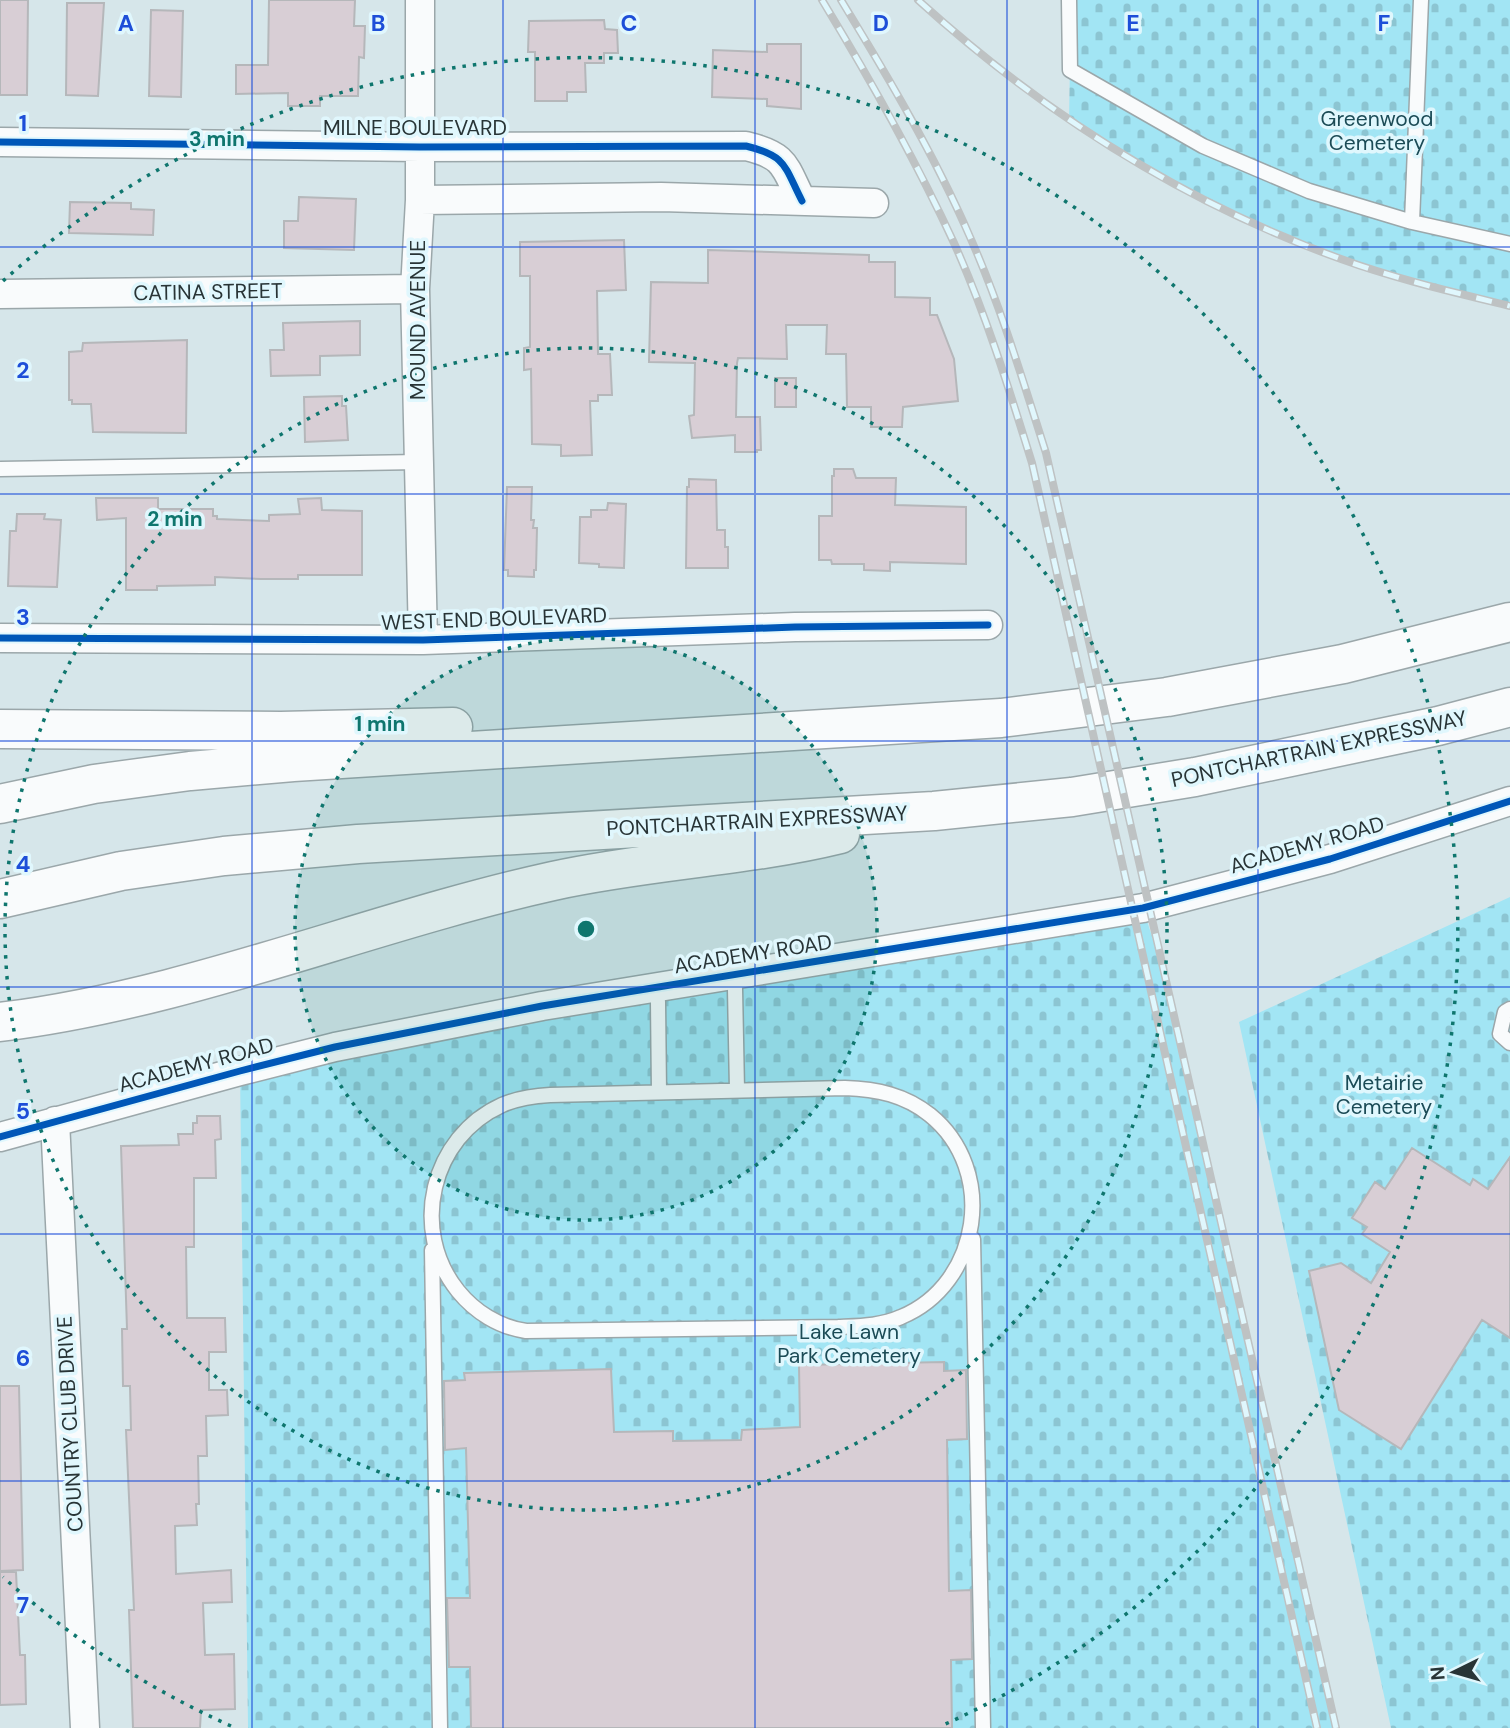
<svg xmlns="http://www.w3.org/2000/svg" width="1510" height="1728" font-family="'DM Sans',sans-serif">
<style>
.cemetery{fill:url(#cemetery-stones)}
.building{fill:#d8ced5;stroke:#b5b7ba;stroke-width:2}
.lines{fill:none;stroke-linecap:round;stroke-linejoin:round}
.service-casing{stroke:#9ba7aa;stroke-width:17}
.minor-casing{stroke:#9ba7aa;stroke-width:31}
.motorway-casing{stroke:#9ba7aa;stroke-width:41}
.service{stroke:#f9fbfc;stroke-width:14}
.minor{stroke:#f9fbfc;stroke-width:28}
.motorway{stroke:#f9fbfc;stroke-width:38}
.rail-casing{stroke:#bec2c3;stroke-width:8}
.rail{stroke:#e0f7fd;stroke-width:5;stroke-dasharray:16;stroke-linecap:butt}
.cycleway-casing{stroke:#e0f7fd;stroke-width:11}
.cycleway{stroke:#0057b8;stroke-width:7}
.grid{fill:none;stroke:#1d4ed8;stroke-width:2;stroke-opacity:0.55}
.ring{fill:none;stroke:#0f766e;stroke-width:3.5;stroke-dasharray:3.5 7}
.labels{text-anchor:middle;stroke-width:7;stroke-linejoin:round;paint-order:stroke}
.park-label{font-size:21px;fill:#1b4b56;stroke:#e0f7fd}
.street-label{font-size:21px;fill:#283436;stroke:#e0f7fd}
.grid-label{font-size:23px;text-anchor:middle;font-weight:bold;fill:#1d4ed8;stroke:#e0f7fd;stroke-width:7;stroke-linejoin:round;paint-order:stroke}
.centre{fill:#0f766e;stroke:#e0f7fd;stroke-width:3.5}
.ring-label{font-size:21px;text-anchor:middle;font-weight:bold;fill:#0f766e;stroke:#e0f7fd;stroke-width:7;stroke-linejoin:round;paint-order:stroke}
</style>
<defs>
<pattern id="cemetery-stones" width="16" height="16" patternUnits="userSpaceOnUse" patternTransform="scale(1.75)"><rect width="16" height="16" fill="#a2e5f4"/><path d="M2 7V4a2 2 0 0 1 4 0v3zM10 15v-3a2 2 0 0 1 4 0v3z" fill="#8cc5d2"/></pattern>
</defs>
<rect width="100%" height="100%" fill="#d6e6ea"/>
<!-- cemetery -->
<path class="cemetery" d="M1071,0H1510V306C1396,278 1283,245 1179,188C1141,168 1106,144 1069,122Z
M1510,897V1728H1391L1239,1022Z
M1143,908L1166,981L1336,1728H248L240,1071Z"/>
<!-- building -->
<path class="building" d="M0,0H28L27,95H0Z
M269,0H355L354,26H365L364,58L359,57L358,96H320V106H288V93L236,94V65H268Z
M67,3H104L98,96L66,95Z
M151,10L183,11L181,97L149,96Z
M604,20L605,29L617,30L618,53H604V63H585L586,92H567V101H535V52H528L529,21Z
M767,44H801V109L767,106V99L712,97L713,50L767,52Z
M299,197L356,199L354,250L284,248V221H298Z
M70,202L131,203V209L154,210L153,235L69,233Z
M624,240L626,290L597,291L598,354H610L612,395H598V401H590L592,455L561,456V445L532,444L531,369L524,370V348L530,347V276H520V242Z
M708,250L869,255V262H895V297L930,298V315H937L954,359L958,401L903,407L902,427H871V407H847L846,354H826L827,325H786L787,359L738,358L737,363L736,417H760L761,450H757V452H735V435L692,438L689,416L694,415L695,363L649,362L651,282L708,283Z
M360,321V355L320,356V375L271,376L270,350H284L283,323Z
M187,340L186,433L93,432L91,404H72V400H69V352L82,351L83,343Z
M775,378H796V407H775Z
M342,396V406H346L348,440L305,442L304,397Z
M834,469H853L856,478H896L895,505L966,507V564L890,562V571L864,570V564H832L831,560H819V516H832V476H834Z
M689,479L716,480L717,530H725V547H728V568H686L687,487H689Z
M507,487H532L531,520H534L533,528H537L536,570H534V577L508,576V570H504Z
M96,498H158V509H213V516H217V519L269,521V515L300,514L298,499L321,498L322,510L362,511V575H298V579H261L215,577V585L157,586V590H126V518L97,520Z
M608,503L626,504L624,568L599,567V564L579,563L580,517H591V510H607Z
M17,514H45L44,519L61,520L57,587L8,586L10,531H16Z
M197,1116H220L221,1139L215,1140L216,1178H194V1247H186L187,1318H225L226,1352H209V1390H227L228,1415L206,1416L207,1456H198L199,1504H196L197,1525L175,1526L176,1574L231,1570L232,1602L203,1603L205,1655L234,1654L235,1709L201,1710L200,1728H133L129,1610H134L126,1430H131L130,1386H123L122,1329H127L121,1146L179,1145L178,1134H193V1123H197Z
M1412,1148L1470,1185L1473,1179L1488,1189L1510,1157V1338L1482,1320L1401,1449L1339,1410L1309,1271L1341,1263L1371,1283L1390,1252L1362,1234L1367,1227L1352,1218L1375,1182L1385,1189Z
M944,1362V1371L966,1370L967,1439L947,1440L949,1591L971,1590L972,1659L951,1660L952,1728H471L470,1667H449L447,1598H470L466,1448L445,1450L444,1381L465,1380L464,1373L611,1369L614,1432L673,1431V1441L741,1440L742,1430L800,1427L799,1365Z
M0,1386H19L23,1570L0,1571Z
M0,1572H16L20,1655H25L26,1704L0,1705Z"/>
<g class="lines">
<!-- service casing -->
<g class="service-casing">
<path id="service" d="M1069,0L1070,70L1203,146L1309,191L1412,222L1510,244
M1412,222L1421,0
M0,469L419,462
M733,975L735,989L737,1090
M656,987L658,1002L659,1092
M1510,1009L1505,1012L1500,1034L1510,1043
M845,1088C877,1089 905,1095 930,1115C998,1170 981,1284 901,1317C881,1326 860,1326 838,1327L526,1331C499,1327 475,1312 458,1291C409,1230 431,1137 502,1105C518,1098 533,1096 550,1095Z
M973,1239L983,1728
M432,1250L440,1728"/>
</g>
<!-- minor casing -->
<g class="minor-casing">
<path id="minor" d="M420,0V200L415,289L423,640
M0,142L420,147L746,146C787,156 784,166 802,201
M420,200L661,197L874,203
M0,294L415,289
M0,638L423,640L795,627L988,625
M55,1121L85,1728
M0,1137L240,1071L335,1047L542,1006L1143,908L1330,859L1510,801"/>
</g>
<!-- motorway casing -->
<g class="motorway-casing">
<path id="motorway" d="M0,729L281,731L453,727
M0,804L94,784L190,771L293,762L1001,718L1167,697L1343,664L1510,622
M0,899L121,871L224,856L358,844L934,811L1072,797L1195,777L1438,726L1510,707
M0,1022C189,999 368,922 553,881C648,860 746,857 840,834"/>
</g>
<!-- service -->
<use href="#service" class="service"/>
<!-- minor -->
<use href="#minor" class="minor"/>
<!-- motorway -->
<use href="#motorway" class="motorway"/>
<!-- rail casing -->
<g class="rail-casing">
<path id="rail" d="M822,0C870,79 915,159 954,243C986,314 1009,389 1032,463L1317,1728
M841,0C888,77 934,154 970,237C1001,307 1023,381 1046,453L1336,1728
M918,0C1043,113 1182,202 1341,259C1396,279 1453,292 1510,306"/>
</g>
<!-- rail -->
<use href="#rail" class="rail"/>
<!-- cycleway casing -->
<g class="cycleway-casing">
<path id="cycleway" d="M0,142L420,147L746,146C787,156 784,166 802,201
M0,638L423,640L795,627L988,625
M0,1137L240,1071L335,1047L542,1006L1143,908L1330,859L1510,801"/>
</g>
<!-- cycleway -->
<use href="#cycleway" class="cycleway"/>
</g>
<!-- grid -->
<path class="grid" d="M252,0V1728M503,0V1728M755,0V1728M1007,0V1728M1258,0V1728M0,247H1510M0,494H1510M0,741H1510M0,987H1510M0,1234H1510M0,1481H1510"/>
<!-- distance rings -->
<circle cx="586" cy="929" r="291" fill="#0f766e" fill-opacity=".12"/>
<g class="ring">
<circle cx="586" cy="929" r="291"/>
<circle cx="586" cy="929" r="581"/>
<path d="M231 1726A872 872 0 0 1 3 1577M3 281A872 872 0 1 1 941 1726"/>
</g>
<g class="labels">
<!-- park labels -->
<g class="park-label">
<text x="1377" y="126">Greenwood<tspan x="1377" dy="24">Cemetery</tspan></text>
<text x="1384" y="1090">Metairie<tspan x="1384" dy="24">Cemetery</tspan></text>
<text x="849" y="1339">Lake Lawn<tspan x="849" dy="24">Park Cemetery</tspan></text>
</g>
<!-- street labels -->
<g class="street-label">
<text x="415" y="135">MILNE BOULEVARD</text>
<text transform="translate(208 292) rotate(-1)" y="7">CATINA STREET</text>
<text transform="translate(418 320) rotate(-90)" y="7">MOUND AVENUE</text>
<text transform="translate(494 619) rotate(-2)" y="7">WEST END BOULEVARD</text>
<text transform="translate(1319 749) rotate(-12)" y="7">PONTCHARTRAIN EXPRESSWAY</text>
<text transform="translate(757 821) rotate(-3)" y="7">PONTCHARTRAIN EXPRESSWAY</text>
<text transform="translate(1307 845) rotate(-16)" y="7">ACADEMY ROAD</text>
<text transform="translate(753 954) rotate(-9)" y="7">ACADEMY ROAD</text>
<text transform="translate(196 1065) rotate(-15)" y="7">ACADEMY ROAD</text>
<text transform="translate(70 1424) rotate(-93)" y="7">COUNTRY CLUB DRIVE</text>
</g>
</g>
<g class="grid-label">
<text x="126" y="31">A</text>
<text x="378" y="31">B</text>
<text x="629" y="31">C</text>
<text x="881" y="31">D</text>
<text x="1133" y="31">E</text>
<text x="1384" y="31">F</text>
<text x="23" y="131">1</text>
<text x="23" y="378">2</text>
<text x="23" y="625">3</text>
<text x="23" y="872">4</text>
<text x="23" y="1119">5</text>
<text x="23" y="1366">6</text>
<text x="23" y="1613">7</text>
</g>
<circle cx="586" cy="929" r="10" class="centre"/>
<g class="ring-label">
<text x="217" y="146">3 min</text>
<text x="175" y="526">2 min</text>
<text x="380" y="731">1 min</text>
</g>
<!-- north arrow -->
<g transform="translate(1454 1672) rotate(265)" stroke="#e0f7fd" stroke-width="5" paint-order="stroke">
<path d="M0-5L12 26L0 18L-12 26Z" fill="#283436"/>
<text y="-10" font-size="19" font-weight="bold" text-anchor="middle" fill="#283436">N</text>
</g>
</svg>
